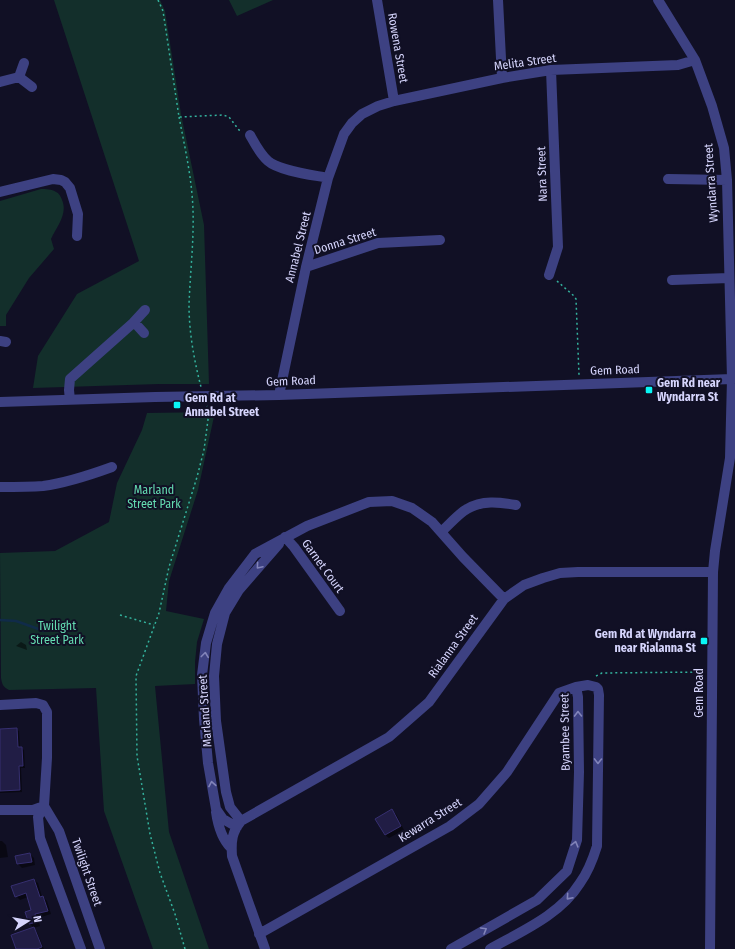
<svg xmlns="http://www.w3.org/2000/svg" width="735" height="949" font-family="'Fira Sans Condensed',sans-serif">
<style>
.green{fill:#132f2b}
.shadow{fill:#0007}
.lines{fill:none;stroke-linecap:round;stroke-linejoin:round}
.stream{stroke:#102b49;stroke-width:2.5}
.building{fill:#211d45;stroke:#362f70}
.path{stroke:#34b39e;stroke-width:1.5;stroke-dasharray:2 3;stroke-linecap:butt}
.minor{stroke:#3d4182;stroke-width:10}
.oneway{stroke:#8284b9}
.poi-dot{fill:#09f6f5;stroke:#111025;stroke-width:1.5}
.labels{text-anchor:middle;stroke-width:4;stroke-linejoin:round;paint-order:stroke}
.street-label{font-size:12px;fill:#d6d5fd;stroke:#111025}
.poi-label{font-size:12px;font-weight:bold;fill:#d6d5fd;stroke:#111025;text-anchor:start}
.park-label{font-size:12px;fill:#64dbb1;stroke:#111025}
</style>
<rect width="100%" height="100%" fill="#111025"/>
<!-- green -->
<path class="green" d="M54,0H160L165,11L181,114L204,225L209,384H159L33,388L38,356L77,294L139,261Z
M229,0H273L237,16Z
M41,189C45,189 52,189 56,192C59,193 61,197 62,200C68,214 57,226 51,239L54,249L29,278L6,315V326H0V201Z
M215,412L198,490L169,581L166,611L204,619L197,642L195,662V684L155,686L169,832L209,949H153L104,811L96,688L9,690C3,687 2,684 1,678L0,553L55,551L109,522L117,483L142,430L147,413Z"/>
<!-- shadow -->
<path class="shadow" d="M21,642L26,645L27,650L16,646Z
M16,729L19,731L20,748H21L24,750L25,768H21L22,792L0,793V730Z
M392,811L396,814L404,830L389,838L385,835L377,819Z
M0,841H2L6,845L8,857L0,858Z
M30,854L34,858L35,865L22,868L18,864L17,856Z
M34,880L38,883L42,897H43L47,901L51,914L38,918L40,926L34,928L30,924L26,912L32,911L28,897L20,900L16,896Z
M34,928L37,932L44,949H17Z"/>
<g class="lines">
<!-- stream -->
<path class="stream" d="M0,620L16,621L44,631"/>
</g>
<!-- building -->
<path class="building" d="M17,728L18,747H22L23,766H19L20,790L0,791V729Z
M392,809L401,826L385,835L375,819Z
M30,853L32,862L17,864L15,856Z
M34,879L40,897L43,896L48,911L35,914L37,922L29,924L25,912L31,910L26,893L15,897L11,886Z
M34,927L42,947L37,949H16L11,935Z"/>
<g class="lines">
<!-- path -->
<path class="path" d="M158,0L163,11L179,117L223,115L229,117L239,130L241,131
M179,117C185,148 192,179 193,210C194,242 190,274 189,305C189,332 194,360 201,387
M557,281L574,296L576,299L579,375
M120,615L154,625
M596,676L602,673L703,672
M185,949L175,914L160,873L150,834L137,756L136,676L159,613L169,567L197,477L204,450L209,412L207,406"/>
<!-- minor -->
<path class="minor" d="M377,0L394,101
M498,0L502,78
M658,0L695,60L712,106L724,148L727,180L732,379L730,458L715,551L713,572L710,949
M24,63L19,77L32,87
M0,82L19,77
M250,135C255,144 260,154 268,161C279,171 313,175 328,178
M668,179L727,180
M0,192L53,179L61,180L65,182L70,188L78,214L77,236
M306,267L378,243L440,240
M549,275L558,247L551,70
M672,280L729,278
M134,322L144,333
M0,341L6,342
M279,395L306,267L328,178L344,134L352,123L362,114L378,106L394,101L502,78L551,70L678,65L695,60
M70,400L69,390L70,379L133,323L145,310
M0,402L155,397L279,395L732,379
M0,487C14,487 29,487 43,486C66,483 90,475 112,467
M441,532C448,526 459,513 467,509C482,500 499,502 516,505
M285,537L294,547L340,611
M0,705L36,703L43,705L47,712V758L44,806L59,831L100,949
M44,806L38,817L40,838L81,949
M0,810H33L44,806
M216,812C218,826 222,839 231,848
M241,821L230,807L226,792L216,721L214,676L217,644L225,613L239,590L279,544
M237,827L223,819L216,809L208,763L204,719L202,675L206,643L215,613L229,588L255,554L307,526L369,502L392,501L412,508L432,522L463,557L504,599
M259,934L450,826L479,804L507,772L559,693L576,687L588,685L596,687L598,689L599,695L597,846C593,859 588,872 580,883C560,915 522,931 490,949
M265,949L232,856C231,841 232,832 241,821L389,737L429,702L504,599L524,585L543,578L560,573L578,572H713
M451,949L537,900L567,871L577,840L579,772L578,697L576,687"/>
</g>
<!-- one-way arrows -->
<defs><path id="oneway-chevron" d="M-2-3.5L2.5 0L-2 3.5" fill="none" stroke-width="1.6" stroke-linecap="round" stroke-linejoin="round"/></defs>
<g class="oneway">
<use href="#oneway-chevron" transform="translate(259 566) rotate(130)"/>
<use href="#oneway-chevron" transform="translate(205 655) rotate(-83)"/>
<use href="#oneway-chevron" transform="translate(578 714) rotate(-91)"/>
<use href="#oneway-chevron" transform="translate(598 761) rotate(91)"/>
<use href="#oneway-chevron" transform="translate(212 784) rotate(-100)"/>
<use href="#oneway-chevron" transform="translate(575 844) rotate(-75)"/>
<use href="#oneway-chevron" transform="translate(569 897) rotate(131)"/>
<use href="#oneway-chevron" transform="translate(484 930) rotate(-30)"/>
</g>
<!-- markers -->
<g class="poi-dot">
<rect x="645" y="386" width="8" height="8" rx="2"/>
<rect x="173" y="401" width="8" height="8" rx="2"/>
<rect x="700" y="637" width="8" height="8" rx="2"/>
</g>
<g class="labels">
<!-- street labels -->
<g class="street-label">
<text transform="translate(398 48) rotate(80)" y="4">Rowena Street</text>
<text transform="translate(525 62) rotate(-8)" y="4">Melita Street</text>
<text transform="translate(542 174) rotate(-92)" y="4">Nara Street</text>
<text transform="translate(711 183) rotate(-94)" y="4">Wyndarra Street</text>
<text transform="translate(345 241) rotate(-17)" y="4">Donna Street</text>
<text transform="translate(298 247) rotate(-76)" y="4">Annabel Street</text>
<text transform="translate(615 370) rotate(-2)" y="4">Gem Road</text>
<text transform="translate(291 381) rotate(-2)" y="4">Gem Road</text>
<text transform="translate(323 566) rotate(54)" y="4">Garnet Court</text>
<text transform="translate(453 646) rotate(-54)" y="4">Rialanna Street</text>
<text transform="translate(699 693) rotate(-90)" y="4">Gem Road</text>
<text transform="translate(205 711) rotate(-94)" y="4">Marland Street</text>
<text transform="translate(565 732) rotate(-91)" y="4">Byambee Street</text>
<text transform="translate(430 820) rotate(-32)" y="4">Kewarra Street</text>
<text transform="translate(87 872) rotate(71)" y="4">Twilight Street</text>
</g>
<!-- poi labels -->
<g class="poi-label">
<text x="657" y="387">Gem Rd near<tspan x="657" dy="14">Wyndarra St</tspan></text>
<text x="185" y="402">Gem Rd at<tspan x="185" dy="14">Annabel Street</tspan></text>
<text x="696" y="638" text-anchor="end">Gem Rd at Wyndarra<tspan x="696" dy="14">near Rialanna St</tspan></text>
</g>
<!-- park labels -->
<g class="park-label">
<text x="154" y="494">Marland<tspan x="154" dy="14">Street Park</tspan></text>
<text x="57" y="630">Twilight<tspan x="57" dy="14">Street Park</tspan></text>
</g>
</g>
<!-- north arrow -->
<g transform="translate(28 921) rotate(79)" stroke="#111025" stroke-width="3" paint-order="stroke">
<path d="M0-3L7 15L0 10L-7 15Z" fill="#d6d5fd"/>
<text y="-6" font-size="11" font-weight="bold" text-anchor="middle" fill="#d6d5fd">N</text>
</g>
</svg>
